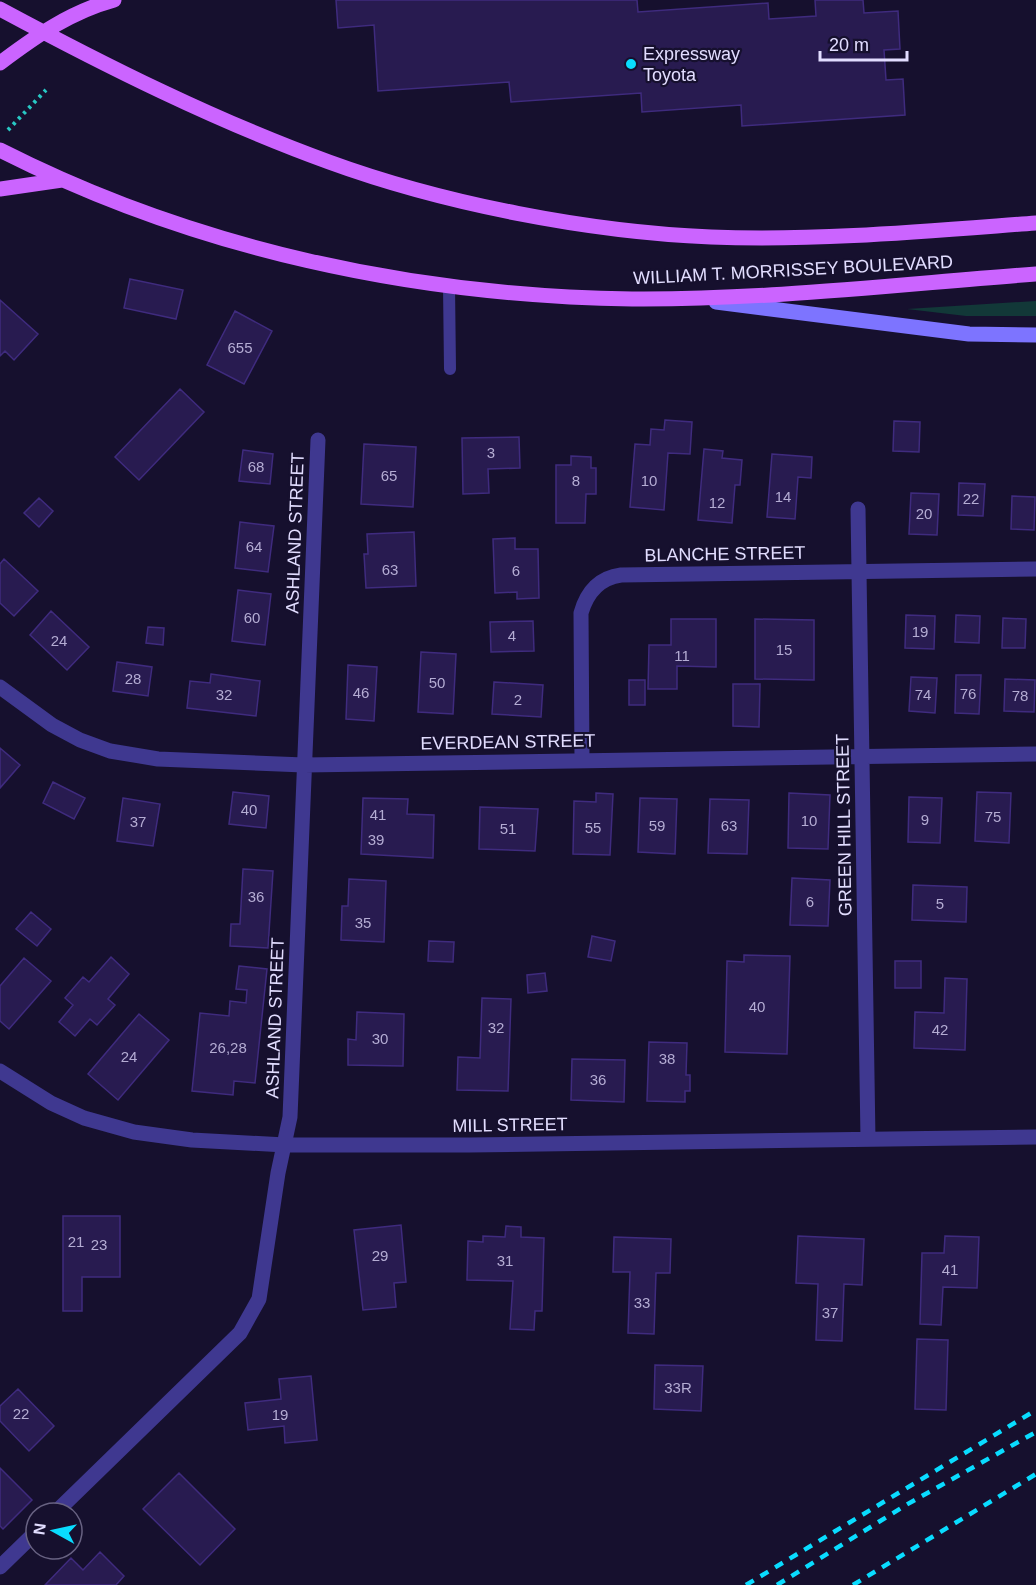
<svg xmlns="http://www.w3.org/2000/svg" width="1036" height="1585" font-family="Helvetica,sans-serif">
<style>
.green{fill:#123838}
.building{fill:#281b50;stroke:#3f2b7e;stroke-width:1.5}
.lines{fill:none;stroke-linecap:round;stroke-linejoin:round}
.path{stroke:#28c8c4;stroke-width:4;stroke-dasharray:3 4.5;stroke-linecap:butt}
.lane{stroke:#3f3890;stroke-width:12}
.street{stroke:#3f3890;stroke-width:15}
.secondary{stroke:#7d74ff;stroke-width:15}
.primary{stroke:#cb64ff;stroke-width:15}
.rail{stroke:#09dcff;stroke-width:4.5;stroke-dasharray:9 8;stroke-linecap:butt}
.poi-dot{fill:#09dcff;stroke:#16102e;stroke-width:2}
.labels{text-anchor:middle;stroke-width:4.5;stroke-linejoin:round;paint-order:stroke}
.number-label{font-size:15px;fill:#b4acd3}
.poi-label{font-size:18px;fill:#e2ddff;stroke:#16102e;text-anchor:start}
.street-label{font-size:18px;fill:#e2ddff;stroke:#16102e}
</style>
<rect width="100%" height="100%" fill="#16102e"/>
<!-- green -->
<path class="green" d="M1036,301V316H966L907,309Z"/>
<!-- building -->
<path class="building" d="M336,0H637L638,12L768,3L769,19L816,16L815,0H863L864,13L898,11L900,49L884,50L886,80L903,79L905,115L742,126L741,105L642,112L641,93L511,102L509,82L378,91L374,25L338,28Z
M130,279L183,290L176,319L124,308Z
M0,300L38,334L14,360L5,351L0,356Z
M235,311L272,331L244,384L207,365Z
M180,389L204,412L139,480L115,457Z
M665,420L692,422L690,454L668,453L664,510L630,507L635,444L650,445L651,429L664,430Z
M894,421L920,422L919,452L893,451Z
M519,437L520,468L488,469L489,493L463,494L462,438Z
M364,444L416,447L413,507L361,504Z
M704,449L723,451L722,458L742,460L740,485H735L732,523L698,520Z
M243,450L273,454L270,484L239,481Z
M772,454L812,457L811,478L798,477L795,519L767,517Z
M571,456L591,457V468H596V494H586L585,523H556V465H571Z
M959,483L985,484L983,516L958,515Z
M911,493L939,494L937,535L909,534Z
M1012,496L1035,497L1034,530L1011,529Z
M39,498L53,511L39,527L24,513Z
M240,522L274,526L268,572L235,568Z
M414,532L416,586L366,588L364,554H368L367,534Z
M515,538V549H538L539,598L517,599V592L495,593L493,539Z
M4,559L38,591L14,616L0,603V564Z
M238,590L271,594L265,645L232,641Z
M51,611L89,647L67,670L30,635Z
M906,615L935,616L934,649L905,648Z
M956,615L980,616L979,643L955,642Z
M1003,618L1026,619L1025,648H1002Z
M671,619H716V667L677,666V689H648L649,645H671Z
M755,619L814,620V680L755,679Z
M533,621L534,651L491,652L490,622Z
M148,627L164,628L163,645L146,643Z
M421,652L456,654L453,714L418,712Z
M117,662L152,667L148,696L113,691Z
M348,665L377,667L374,721L346,719Z
M211,674L260,681L256,716L187,708L190,681L210,683Z
M956,675H981L979,714L955,713Z
M911,677L937,678L935,713L909,711Z
M1005,679L1035,680L1034,712L1004,711Z
M629,680H645V705H629Z
M494,682L543,685L541,717L492,714Z
M733,684H760L759,727L733,726Z
M0,748L20,765L0,788Z
M53,782L85,798L74,819L43,803Z
M233,792L269,796L266,828L229,824Z
M977,792L1011,793L1009,843L975,841Z
M596,793L613,794L610,855L573,854L574,801L596,802Z
M789,793L830,795L828,849L788,848Z
M909,797L942,798L940,843L908,842Z
M123,798L160,804L153,846L117,841Z
M363,798L408,799L407,814L434,815L433,858L361,854Z
M640,798L677,799L675,854L638,852Z
M710,799L749,800L747,854L708,853Z
M480,807L538,809L535,851L479,849Z
M243,869L273,871L268,948L230,946L231,924H240Z
M792,878L830,880L828,926L790,925Z
M349,879L386,881L384,942L341,940L342,906H348Z
M913,885L967,887L966,922L912,920Z
M31,912L51,929L37,946L16,929Z
M592,936L615,941L611,961L588,957Z
M429,941L454,942L453,962L428,961Z
M744,955L790,956L787,1054L725,1052L727,961L744,962Z
M111,957L129,974L108,999L115,1005L97,1025L90,1019L75,1036L59,1022L73,1005L65,998L83,977L89,982Z
M24,958L51,981L9,1029L0,1021V986Z
M895,961H921V988H895Z
M239,966L267,969L255,1083L234,1081L233,1095L192,1091L200,1013L229,1016L230,1001L246,1003L247,990L236,989Z
M545,973L547,991L528,993L527,975Z
M945,978L967,979L965,1050L914,1048L915,1012L944,1013Z
M482,998L511,999L508,1091L457,1090L458,1057L480,1058Z
M357,1012L404,1014L403,1066L348,1065V1039L356,1040Z
M139,1014L169,1040L118,1100L88,1074Z
M649,1042L687,1043L686,1075H690V1091H685V1102L647,1101Z
M572,1059L625,1060L624,1102L571,1100Z
M63,1216H120V1277H82V1311H63Z
M401,1225L406,1282L394,1283L396,1307L363,1310L354,1230Z
M506,1226L521,1227V1237L544,1238L542,1311H535L534,1330L510,1329L513,1281L467,1280L468,1241L483,1242V1236L505,1237Z
M798,1236L864,1239L862,1285L844,1284L842,1341L816,1340L818,1284L796,1283Z
M945,1236L979,1237L977,1288L943,1287L941,1325L920,1324L922,1253H944Z
M614,1237L671,1239L670,1273H656L654,1334L628,1333L630,1272H613Z
M917,1339L948,1340L946,1410L915,1409Z
M655,1365L703,1366L701,1411L654,1409Z
M311,1376L317,1440L285,1443L284,1426L248,1430L245,1403L281,1399L279,1379Z
M18,1389L54,1426L29,1451L0,1421V1406Z
M0,1468L32,1500L3,1529L0,1526Z
M179,1473L235,1529L200,1565L143,1509Z
M100,1552L124,1576L116,1585H45L71,1558L83,1570Z"/>
<g class="lines">
<!-- path -->
<path class="path" d="M8,130L46,90"/>
<!-- lane -->
<path class="lane" d="M449,286L450,369"/>
<!-- street -->
<path class="street" d="M858,509L868,1139
M0,687L52,725L80,740L110,751L158,759L304,765L1036,754
M582,760L581,613C587,592 599,578 621,575L1036,569
M0,1071L51,1103L84,1118L134,1132L192,1140L285,1145H469L1036,1137
M55,1513L240,1333L259,1299L278,1173L290,1117L318,440
M0,1567L36,1532"/>
<!-- secondary -->
<path class="secondary" d="M716,302L969,334L1036,335"/>
<!-- primary -->
<path class="primary" d="M0,9C106,66 216,121 329,162C444,204 589,232 711,237C819,241 928,231 1036,223
M0,63C36,36 70,12 114,0
M0,150C195,249 413,296 632,299C767,300 902,284 1036,274
M0,189L62,180"/>
<!-- rail -->
<path class="rail" d="M746,1585L1036,1410
M777,1585L906,1505L1036,1432
M853,1585L1036,1474"/>
</g>
<!-- markers -->
<circle class="poi-dot" cx="631" cy="64" r="6"/>
<g class="labels">
<!-- number labels -->
<g class="number-label">
<text x="240" y="353">655</text>
<text x="491" y="458">3</text>
<text x="256" y="472">68</text>
<text x="389" y="481">65</text>
<text x="576" y="486">8</text>
<text x="649" y="486">10</text>
<text x="783" y="502">14</text>
<text x="971" y="504">22</text>
<text x="717" y="508">12</text>
<text x="924" y="519">20</text>
<text x="254" y="552">64</text>
<text x="390" y="575">63</text>
<text x="516" y="576">6</text>
<text x="252" y="623">60</text>
<text x="920" y="637">19</text>
<text x="512" y="641">4</text>
<text x="59" y="646">24</text>
<text x="784" y="655">15</text>
<text x="682" y="661">11</text>
<text x="133" y="684">28</text>
<text x="437" y="688">50</text>
<text x="361" y="698">46</text>
<text x="968" y="699">76</text>
<text x="224" y="700">32</text>
<text x="923" y="700">74</text>
<text x="1020" y="701">78</text>
<text x="518" y="705">2</text>
<text x="249" y="815">40</text>
<text x="378" y="820">41</text>
<text x="993" y="822">75</text>
<text x="925" y="825">9</text>
<text x="809" y="826">10</text>
<text x="138" y="827">37</text>
<text x="657" y="831">59</text>
<text x="729" y="831">63</text>
<text x="593" y="833">55</text>
<text x="508" y="834">51</text>
<text x="376" y="845">39</text>
<text x="256" y="902">36</text>
<text x="810" y="907">6</text>
<text x="940" y="909">5</text>
<text x="363" y="928">35</text>
<text x="757" y="1012">40</text>
<text x="496" y="1033">32</text>
<text x="940" y="1035">42</text>
<text x="380" y="1044">30</text>
<text x="228" y="1053">26,28</text>
<text x="129" y="1062">24</text>
<text x="667" y="1064">38</text>
<text x="598" y="1085">36</text>
<text x="76" y="1247">21</text>
<text x="99" y="1250">23</text>
<text x="380" y="1261">29</text>
<text x="505" y="1266">31</text>
<text x="950" y="1275">41</text>
<text x="642" y="1308">33</text>
<text x="830" y="1318">37</text>
<text x="678" y="1393">33R</text>
<text x="21" y="1419">22</text>
<text x="280" y="1420">19</text>
</g>
<!-- poi labels -->
<g class="poi-label">
<text x="643" y="60">Expressway<tspan x="643" dy="21">Toyota</tspan></text>
</g>
<!-- street labels -->
<g class="street-label">
<text transform="translate(793 270) rotate(-3)" y="6">WILLIAM T. MORRISSEY BOULEVARD</text>
<text transform="translate(295 533) rotate(-88)" y="6">ASHLAND STREET</text>
<text transform="translate(725 554) rotate(-1)" y="6">BLANCHE STREET</text>
<text transform="translate(508 742) rotate(-1)" y="6">EVERDEAN STREET</text>
<text transform="translate(844 825) rotate(-91)" y="6">GREEN HILL STREET</text>
<text transform="translate(275 1018) rotate(-88)" y="6">ASHLAND STREET</text>
<text transform="translate(510 1125) rotate(-1)" y="6">MILL STREET</text>
</g>
</g>
<!-- north arrow -->
<g transform="translate(54 1531) rotate(278)"><circle r="28" fill="#16102e" stroke="#686282" stroke-width="1.5"/>
<path d="M0-4.5L10 22L0 15L-10 22Z" fill="#09dcff"/>
<text y="-9" font-size="16" font-weight="bold" text-anchor="middle" fill="#e2ddff">N</text>
</g>
<!-- scale -->
<path d="M820 51v9h87v-9" fill="none" stroke="#e2ddff" stroke-width="3"/>
<text x="829" y="51" font-size="18" fill="#e2ddff" stroke="#16102e" stroke-width="4.5" paint-order="stroke">20 m</text>
</svg>
